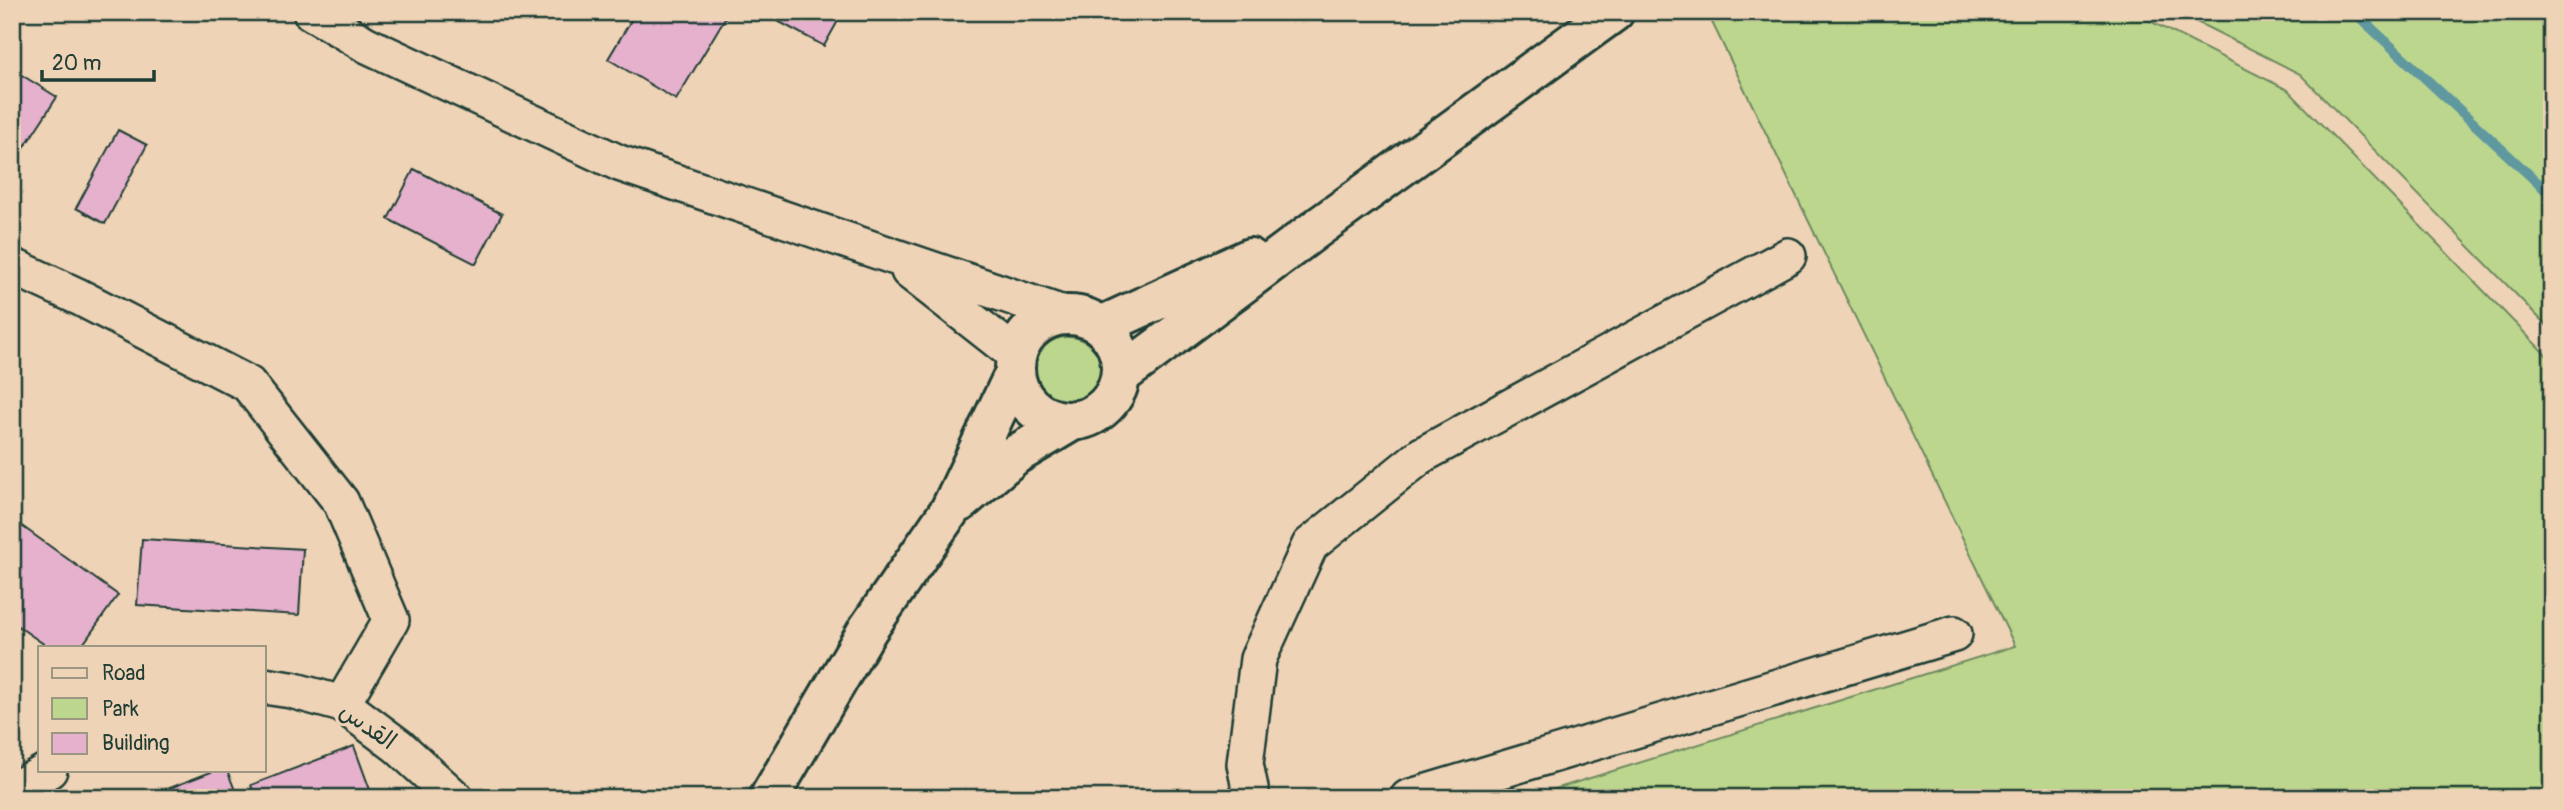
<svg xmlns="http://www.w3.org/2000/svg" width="2564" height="810" font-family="Pangolin,'Playpen Sans Arabic',sans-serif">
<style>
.green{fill:#bdd68d;stroke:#6e8a60;stroke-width:2}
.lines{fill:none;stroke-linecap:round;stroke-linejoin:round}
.stream{stroke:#5e989f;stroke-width:10}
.building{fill:#e5b1cc;stroke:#1f3d34;stroke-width:2}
.street-casing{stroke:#1f3d34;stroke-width:40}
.secondary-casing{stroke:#1f3d34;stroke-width:44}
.street{stroke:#efd3b6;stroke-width:35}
.secondary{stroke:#efd3b6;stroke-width:38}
.labels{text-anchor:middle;stroke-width:6;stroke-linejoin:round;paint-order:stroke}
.street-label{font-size:24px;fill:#1f3d34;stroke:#efd3b6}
</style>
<rect width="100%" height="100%" fill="#efd3b6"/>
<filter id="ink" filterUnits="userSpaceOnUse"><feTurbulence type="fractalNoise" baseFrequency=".0143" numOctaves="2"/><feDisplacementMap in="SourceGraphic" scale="14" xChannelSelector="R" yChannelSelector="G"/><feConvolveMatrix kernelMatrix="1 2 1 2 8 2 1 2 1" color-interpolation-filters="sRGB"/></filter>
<g filter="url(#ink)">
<!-- green -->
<path class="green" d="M1715,12H2132L2288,90L2552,361V798H1526L2015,646L1709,16Z
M2177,12H2552V331L2300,74Z
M1034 371a34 34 0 1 1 68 0a34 34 0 1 1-68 0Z"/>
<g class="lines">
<!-- stream -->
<path class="stream" d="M2354,12L2552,196"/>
</g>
<!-- building -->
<path class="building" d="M636,12L728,13L676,100L608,59Z
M761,12H843L824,46Z
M12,69L57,97L12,166Z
M118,130L147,145L105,224L76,208Z
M414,169L502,214L476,264L388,219Z
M12,519L118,595L81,647H48L12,622Z
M142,539L303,549L299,615L137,605Z
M354,746L373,798H256L251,785Z
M216,770H227L238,798H165L162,791Z"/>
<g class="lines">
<!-- street casing -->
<g class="street-casing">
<path id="street" d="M311,12L365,44L619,163L1066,315
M12,266L79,297L248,384L341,502L391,620L342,704
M909,271L1016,355
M264,686L291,690L342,704L398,746L455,798
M12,791L49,770
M1252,798L1245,764L1258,659L1310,545L1422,455L1788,256
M1408,798L1954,634"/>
</g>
<!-- secondary casing -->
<g class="secondary-casing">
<path id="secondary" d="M1015 368a53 53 0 1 1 106 0a53 53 0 1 1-106 0Z
M1101,326L1250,258
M1121,375L1316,229L1614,12
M960,502L1015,455L1074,420
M769,798L868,629L950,510L1015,372"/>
</g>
<!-- street -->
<use href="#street" class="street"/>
<!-- secondary -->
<use href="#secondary" class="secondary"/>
</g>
</g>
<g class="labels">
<!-- street labels -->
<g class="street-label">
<text transform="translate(368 726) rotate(35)" y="8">القدس</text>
</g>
</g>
<!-- margin -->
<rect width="2564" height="810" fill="none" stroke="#efd3b6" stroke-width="42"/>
<rect x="21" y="21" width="2522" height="768" fill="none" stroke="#1f3d34" stroke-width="2.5" filter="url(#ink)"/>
<!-- legend -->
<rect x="38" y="646" width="228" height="126" fill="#efd3b6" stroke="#9c9782" stroke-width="2"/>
<rect x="52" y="668" width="35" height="10" fill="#efd3b6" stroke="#9c9782" stroke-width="2"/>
<text x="102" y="680" font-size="21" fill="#1f3d34">Road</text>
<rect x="52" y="698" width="35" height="21" fill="#bdd68d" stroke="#9c9782" stroke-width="2"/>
<text x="102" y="716" font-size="21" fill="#1f3d34">Park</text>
<rect x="52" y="733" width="35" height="21" fill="#e5b1cc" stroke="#9c9782" stroke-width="2"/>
<text x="102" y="750" font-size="21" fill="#1f3d34">Building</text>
<!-- scale -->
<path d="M42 70v10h112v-10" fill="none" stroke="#1f3d34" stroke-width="3.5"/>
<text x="52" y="70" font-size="21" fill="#1f3d34" stroke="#efd3b6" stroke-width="5" paint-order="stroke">20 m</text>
</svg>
